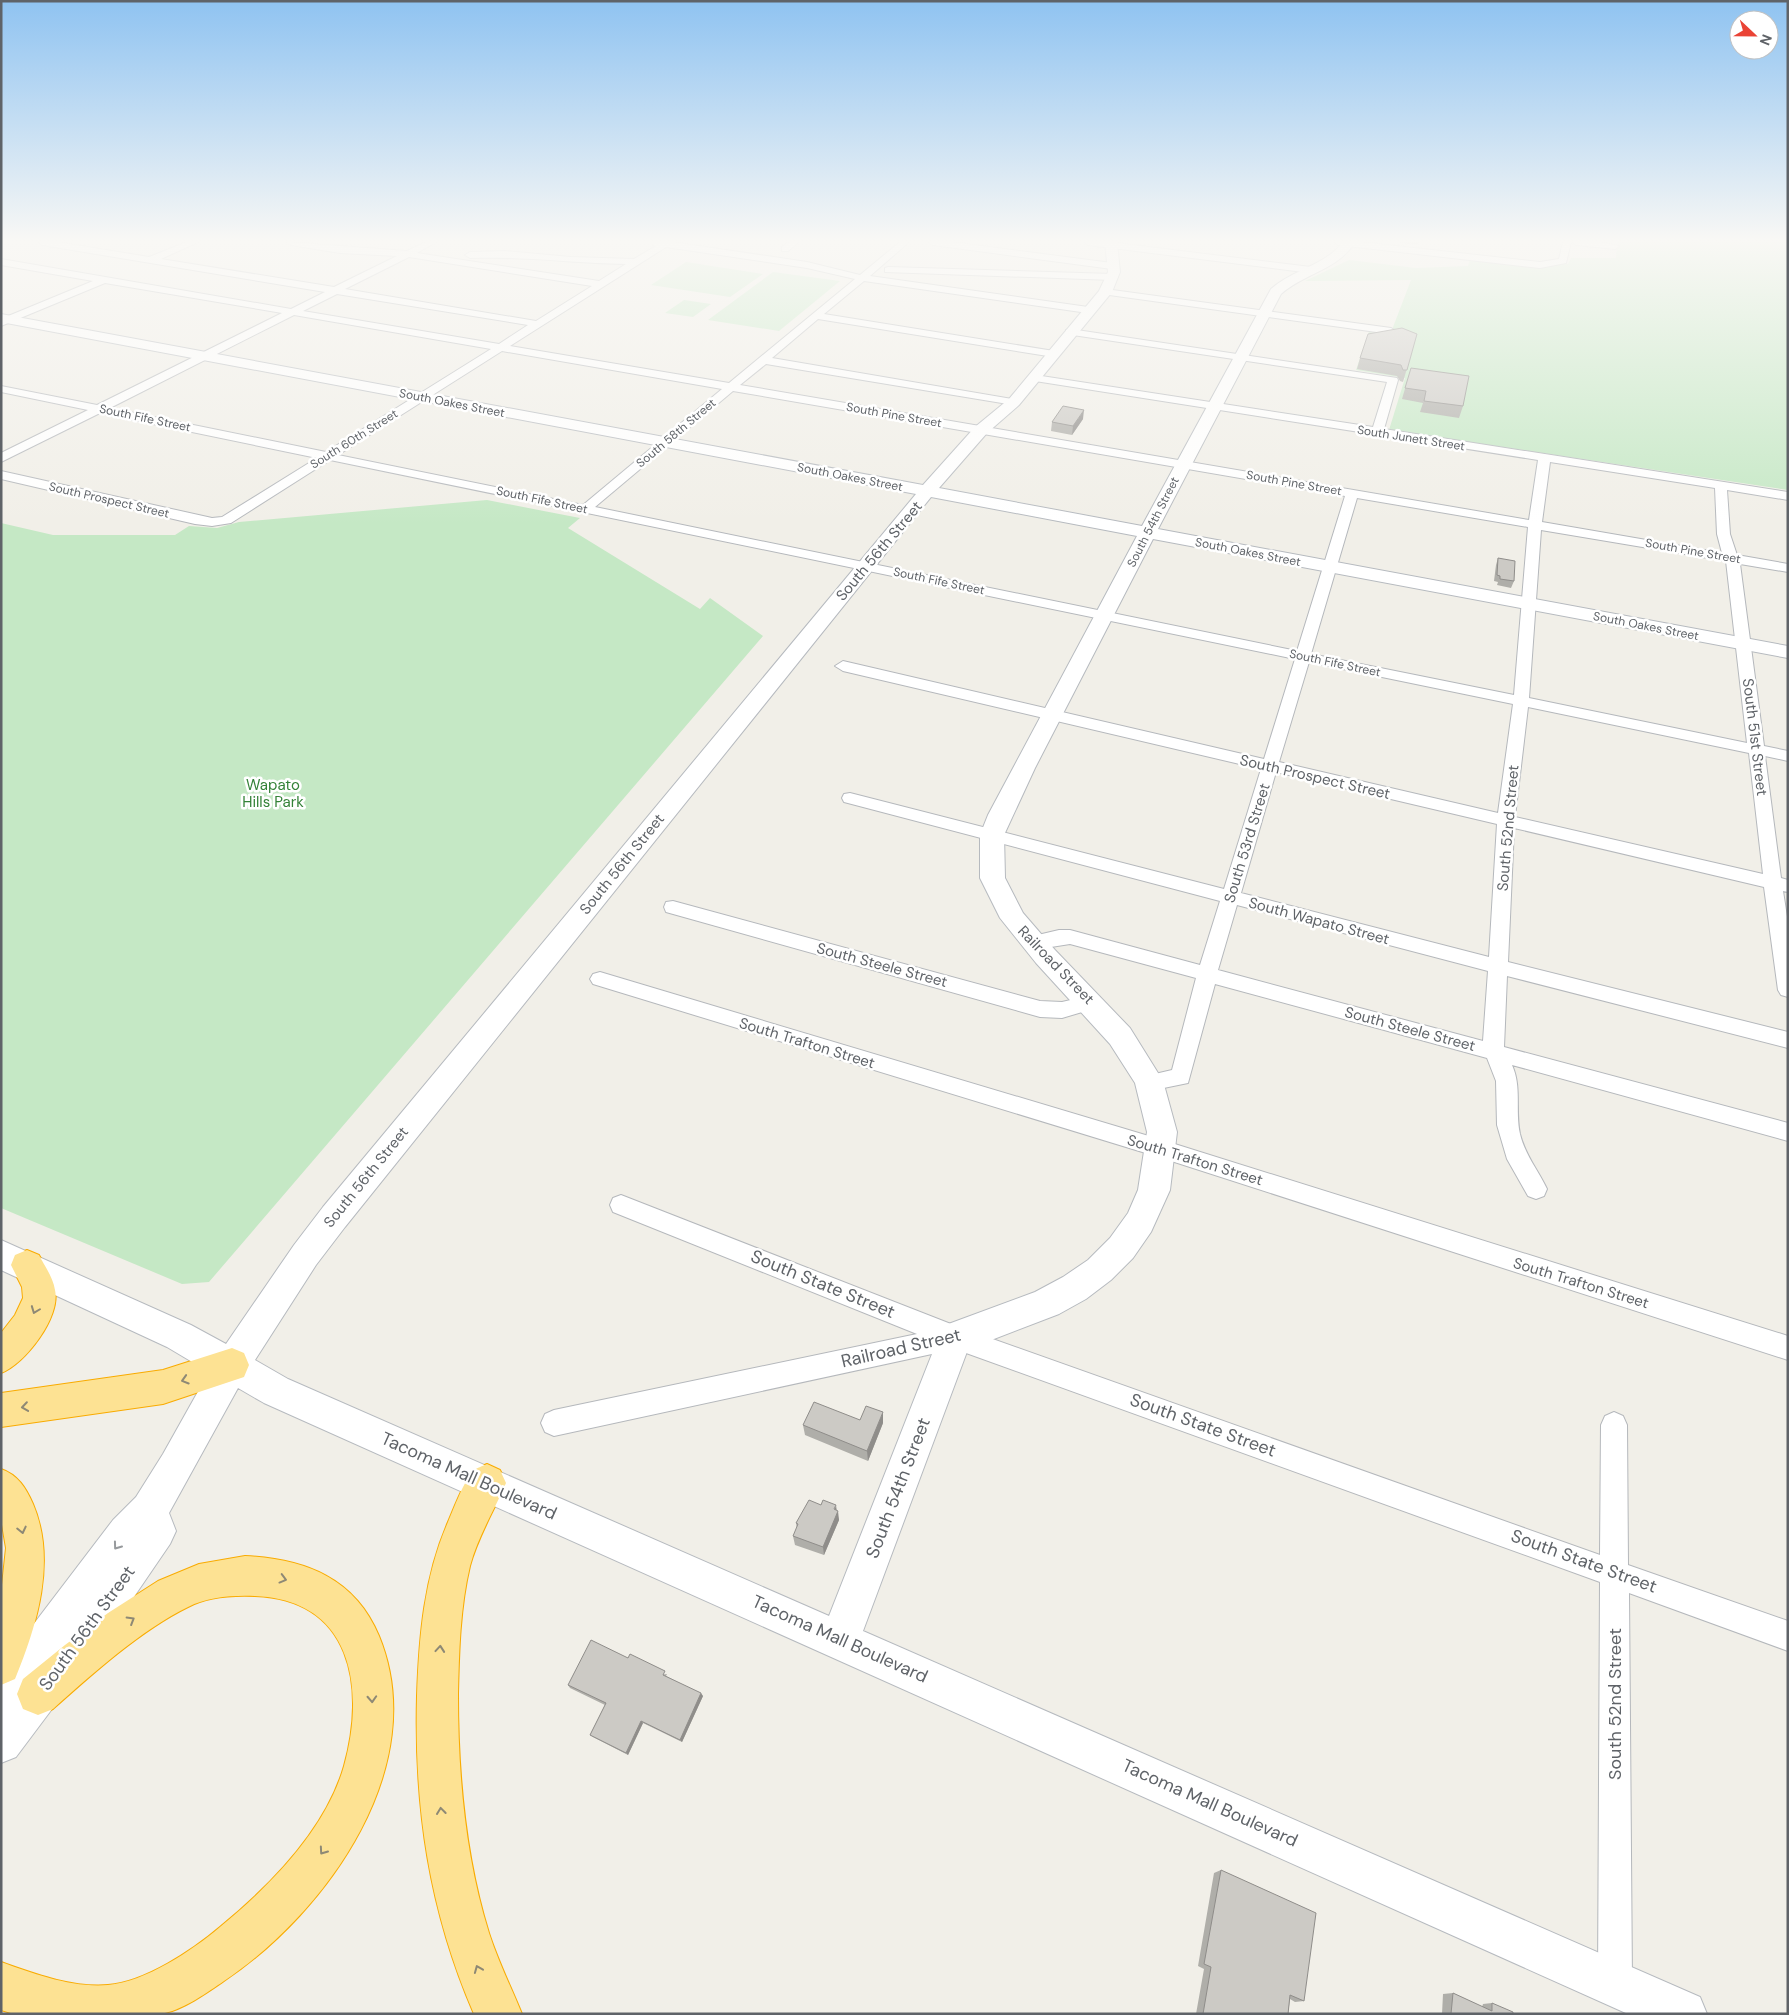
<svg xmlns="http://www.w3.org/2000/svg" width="1789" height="2015" font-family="'DM Sans',sans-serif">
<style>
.green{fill:#c5e8c5}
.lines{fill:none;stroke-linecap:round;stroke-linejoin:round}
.street-casing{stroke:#b5b8bc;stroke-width:2}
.secondary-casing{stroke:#b6babf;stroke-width:2}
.highway-casing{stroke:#f9ab00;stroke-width:2}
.street{fill:#fff;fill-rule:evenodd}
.secondary{fill:#fff;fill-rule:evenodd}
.highway{fill:#fde293;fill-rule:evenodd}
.wall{fill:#afaea9}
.shaded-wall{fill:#8f8d8a}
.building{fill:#cccac5;stroke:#8f8d8a}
.oneway{stroke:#8e8975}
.oneway2{stroke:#979a9d}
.labels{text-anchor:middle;stroke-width:5;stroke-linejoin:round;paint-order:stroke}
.far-street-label{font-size:12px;fill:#5f6368;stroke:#fff}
.street-label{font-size:15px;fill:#5f6368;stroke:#fff}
.park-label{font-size:15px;fill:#348238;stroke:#fff}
.near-street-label{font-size:18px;fill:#5f6368;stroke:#fff}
</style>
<rect width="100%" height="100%" fill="#f1efe8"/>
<!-- green -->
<path class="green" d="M1617,242H1788V490L1389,430L1405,378L1356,370L1369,332L1390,335L1411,280L1305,281L1349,260L1416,268L1468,266L1470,259L1538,266L1568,264L1571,258H1616Z
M686,262L763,274L730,297L651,285Z
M773,272L840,281L779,331L708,320Z
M684,300L711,304L693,317L665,313Z
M487,500L580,518L568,528L700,609L710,598L763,636L209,1282L182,1284L1,1208V523L53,535H175L189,526L217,528L239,522Z"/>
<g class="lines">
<!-- street casing -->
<g class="street-casing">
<path id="street" d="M38,242H57L149,257L187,242H198L161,259L334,287L397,256L340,253L291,245L287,242L407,251L426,242H436L417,253L599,281L626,264C574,263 522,256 470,258L465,255L470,252L505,251L571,257L634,259L656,246L653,245L652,242H672L807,262L860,275L900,242H909L870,276L1088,307L1093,310L1088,313L864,281L824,314L1054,351L1059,354L1054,357L818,319L772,358L1018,400V404L1014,405L766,364L740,385L1529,520L1538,460L1035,381L1030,378L1035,375L1373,427L1387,382L1066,334V330L1070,329L1397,378L1398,380L1384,429L1788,492V500L1727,490L1730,534L1737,555L1788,564V572L1740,564L1764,746L1788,751V761L1765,756L1781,878L1788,880V892L1783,891L1788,923V997L1781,995L1778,990L1764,887L1514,828L1508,962L1788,1032V1048L1507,976L1504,1047L1788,1123V1141L1512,1065C1522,1087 1515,1110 1520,1134C1525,1155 1538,1170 1547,1189L1544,1196L1536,1199L1528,1196L1507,1159L1497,1125L1496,1081L1487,1058L1215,984L1188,1083L1149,1091L1142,1089L1138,1083L1142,1077L1172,1070L1196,978L1070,944L1032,950L1025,948L1022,943L1025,938L1059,930H1070L1200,965L1220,901L844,802L842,798L844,794L850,793L1224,889L1261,769L843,671L835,666L843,661L1264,759L1295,659L330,460L231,523L212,526L195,524L1,479V471L212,518L222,517L317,458L100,413L1,462V453L88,410L1,392V386L97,405L282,313L105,283L1,326V319L93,281L1,265V259L291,309L325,292L42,245ZM666,247L807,268L855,279L729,383L510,346ZM409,257L592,286L536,321L345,289ZM337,294L528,325L499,344L303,311ZM294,315L491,349L326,452L110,408ZM502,351L722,389L583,505L338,455ZM733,391L1345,496L1297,651L595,507ZM1550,462L1715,488L1717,534L1722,553L1542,522ZM1357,498L1528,527L1514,695L1311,654ZM1541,530L1726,561L1747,743L1529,698ZM1309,662L1513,704L1498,813L1279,762ZM1528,707L1749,753L1763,874L1515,817ZM1276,772L1497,824L1489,957L1241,893ZM1237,905L1488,971L1483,1041L1218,970Z
M789,242H799L788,251H782V247Z
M929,242H951L1112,263L1117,266L1112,269L933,245Z
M1084,242H1108L1311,267L1316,270L1311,273L1088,245Z
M1334,242H1360L1540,262L1559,259L1563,242H1571L1566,263L1540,268L1338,245Z
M1572,242H1600L1619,246L1615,249L1576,245Z
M888,267L1113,274L1118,277L1113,280L885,272V268Z
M1105,289L1391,328L1396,331L1391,334L1102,294V290Z
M673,901L1040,1001L1062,1002L1092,995L1099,997L1102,1002L1099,1007L1062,1018L1040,1017L666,912L664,907L666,902Z
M600,972L1162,1140L1788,1336V1360L1162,1158L593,984L590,979L593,974Z
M621,1195L956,1326L1600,1555L1601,1425L1605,1416L1614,1412L1623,1416L1627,1425L1628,1565L1788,1621V1651L1629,1593L1632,1983L1627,1995L1615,2000L1603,1995L1598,1983L1600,1582L955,1349L554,1436L545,1432L541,1423L545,1414L554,1410L917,1334L613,1212L610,1205L613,1198Z"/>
</g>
<!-- secondary casing -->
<g class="secondary-casing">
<path id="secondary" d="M1105,242H1117L1120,272L1112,292L1019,405L987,433L939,488L1142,526L1271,289C1293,269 1325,266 1343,242H1355C1338,270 1305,273 1281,294L1158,529L1788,646V658L1153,539L1035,768L1004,835L1005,878L1023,913L1055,950L1130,1028L1163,1081L1177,1132L1170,1190L1151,1232L1133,1258L1111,1280L1086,1299L1059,1314L968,1349L863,1631L1700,1997L1707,2014H1628L264,1403L238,1388L169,1513L176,1531L170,1544L112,1629L16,1757L1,1763V1667L113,1520L136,1497L163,1454L209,1372L167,1347L1,1270V1240L191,1325L226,1344L294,1245L323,1207L916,494L1,322V314L923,485L975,427L1009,399L1099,291L1108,272ZM931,497L1137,536L988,815L980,835V878L1000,918L1036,963L1110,1044L1135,1083L1147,1132L1138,1190L1128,1213L1110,1238L1088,1260L1063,1277L1035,1292L943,1326L829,1616L288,1379L255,1360L316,1265L345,1227Z"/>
</g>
<!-- highway casing -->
<g class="highway-casing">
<path id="highway" d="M27,1250L39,1255C44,1265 53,1277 55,1290C61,1317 25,1364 1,1373V1333L15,1315L23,1298L22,1287L11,1265L15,1255Z
M232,1348L244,1353L249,1365L244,1377L163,1404L1,1427V1393L163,1370Z
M487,1464L500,1470L506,1483C494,1511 478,1536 470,1566C460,1608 459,1652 458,1694C458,1775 465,1856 489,1933C498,1961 511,1987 522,2014H474C429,1910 414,1808 417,1696C419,1636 424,1577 448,1522C454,1508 464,1481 473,1471C476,1468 483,1466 487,1464Z
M1,1469C18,1475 26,1488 33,1504C57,1560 37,1626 15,1679L1,1685V1594L6,1548L1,1519Z
M245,1556C305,1559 355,1578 379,1636C432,1765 328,1911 224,1981C208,1992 184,2009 165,2013C152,2015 135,2014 121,2014C85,2014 49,2014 14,2014L1,2010V1962C35,1974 72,1988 108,1985C145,1982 193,1950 220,1927C270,1886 326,1829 344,1766C366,1687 352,1600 255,1596C233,1595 207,1597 188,1607C141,1630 92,1674 53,1709L38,1715L23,1709L17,1694L23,1679L65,1645L108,1613L158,1581L199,1564Z"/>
</g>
<!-- street -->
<use href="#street" class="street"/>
<!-- secondary -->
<use href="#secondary" class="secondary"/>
<!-- highway -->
<use href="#highway" class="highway"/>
</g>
<!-- wall -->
<path class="wall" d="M1399,242H1419L1418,245L1399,243Z
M1417,334L1403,382L1400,381L1397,376L1357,369L1360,358Z
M1411,368L1463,406L1459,418L1420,412L1423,403L1402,399Z
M1083,419L1072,435L1051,431L1052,422Z
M1498,558L1514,581L1511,588L1497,585L1498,582L1494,581L1496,565Z
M860,1420L883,1423L868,1461L805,1435L803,1425Z
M821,1505L836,1510L839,1520L824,1555L795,1545L793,1536L797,1529L796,1523Z
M667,1674L666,1676L703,1696L682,1742L643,1723L628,1755L593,1737L590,1735L605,1705L570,1688L568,1685Z
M1221,1870L1304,2001L1295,2002L1290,1999L1288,2014H1196L1204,1969L1198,1966L1214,1873Z
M1453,1993L1482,2007L1483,2004L1492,2003L1513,2014H1442L1443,1994Z"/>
<!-- shaded-wall -->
<path class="shaded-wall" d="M1084,410L1083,419L1072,435L1073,426Z
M883,1412V1423L868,1461L867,1451Z
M836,1505L837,1513L838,1511L839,1520L824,1555L823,1547Z
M701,1693L703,1696L682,1742L680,1740Z
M641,1721L643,1723L628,1755L626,1753Z"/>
<!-- building -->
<path class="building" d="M1402,328L1417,334L1407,370H1403L1401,365L1360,358L1368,334Z
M1411,368L1469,376L1463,406L1424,401L1426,391L1405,388Z
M1063,406L1084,410L1073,426L1052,422Z
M1498,558L1515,561L1514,581L1500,579V576L1497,575Z
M814,1402L860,1420L866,1406L883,1412L867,1451L803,1425Z
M809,1500L821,1505L823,1500L836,1505L834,1509L838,1511L823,1547L793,1536L798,1524L796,1523Z
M591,1640L628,1658L630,1654L665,1671L663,1675L701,1693L680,1740L641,1721L626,1753L590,1735L606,1703L568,1685Z
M1221,1870L1316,1913L1304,2001L1290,1995L1288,2014H1203L1211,1967L1204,1964Z
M1453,1993L1492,2011V2003L1513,2012V2014H1451Z"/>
<!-- one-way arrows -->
<defs><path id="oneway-chevron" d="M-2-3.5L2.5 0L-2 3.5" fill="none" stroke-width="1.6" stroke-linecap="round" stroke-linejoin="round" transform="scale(1.25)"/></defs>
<g class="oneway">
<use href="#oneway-chevron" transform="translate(35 1310) rotate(111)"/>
<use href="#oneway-chevron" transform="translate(185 1380) rotate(163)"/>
<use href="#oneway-chevron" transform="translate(25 1407) rotate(172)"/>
<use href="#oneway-chevron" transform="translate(22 1530) rotate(77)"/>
<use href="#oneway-chevron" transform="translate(283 1579) rotate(15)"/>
<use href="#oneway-chevron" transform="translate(131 1620) rotate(-31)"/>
<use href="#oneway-chevron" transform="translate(440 1649) rotate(-85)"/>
<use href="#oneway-chevron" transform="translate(372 1699) rotate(87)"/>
<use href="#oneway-chevron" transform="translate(441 1811) rotate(-97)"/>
<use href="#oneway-chevron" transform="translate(323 1851) rotate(125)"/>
<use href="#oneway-chevron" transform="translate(478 1969) rotate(-112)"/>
</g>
<use class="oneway2" href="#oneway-chevron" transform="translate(117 1546) rotate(126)"/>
<!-- sky -->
<linearGradient id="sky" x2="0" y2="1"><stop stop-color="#8fc3f1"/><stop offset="0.46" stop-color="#f9f8f5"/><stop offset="1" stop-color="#f9f8f5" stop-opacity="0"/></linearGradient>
<rect width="1789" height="524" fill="url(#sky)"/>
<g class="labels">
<!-- far-street labels -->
<g class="far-street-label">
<text transform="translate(452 403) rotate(11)" y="4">South Oakes Street</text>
<text transform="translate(894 415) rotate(10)" y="4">South Pine Street</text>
<text transform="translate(145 418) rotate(12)" y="4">South Fife Street</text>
<text transform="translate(676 433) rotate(-40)" y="4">South 58th Street</text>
<text transform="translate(1411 438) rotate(9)" y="4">South Junett Street</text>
<text transform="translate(354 439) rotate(-32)" y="4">South 60th Street</text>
<text transform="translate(850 477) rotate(11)" y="4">South Oakes Street</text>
<text transform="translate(1294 483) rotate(10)" y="4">South Pine Street</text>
<text transform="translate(109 500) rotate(13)" y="4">South Prospect Street</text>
<text transform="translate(542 500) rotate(12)" y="4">South Fife Street</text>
<text transform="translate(1153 522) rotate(-63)" y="4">South 54th Street</text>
<text transform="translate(1693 551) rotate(10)" y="4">South Pine Street</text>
<text transform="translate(1248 552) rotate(11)" y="4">South Oakes Street</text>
<text transform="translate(939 581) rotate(12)" y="4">South Fife Street</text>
<text transform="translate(1646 626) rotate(11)" y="4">South Oakes Street</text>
<text transform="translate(1335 663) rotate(12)" y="4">South Fife Street</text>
</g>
<!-- street labels -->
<g class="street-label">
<text transform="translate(879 551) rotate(-50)" y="5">South 56th Street</text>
<text transform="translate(1755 737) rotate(83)" y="5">South 51st Street</text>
<text transform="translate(1315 777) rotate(13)" y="5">South Prospect Street</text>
<text transform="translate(1508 828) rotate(-85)" y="5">South 52nd Street</text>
<text transform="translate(1247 843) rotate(-73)" y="5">South 53rd Street</text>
<text transform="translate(622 864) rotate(-51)" y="5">South 56th Street</text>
<text transform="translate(1319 921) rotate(15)" y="5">South Wapato Street</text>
<text transform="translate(882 965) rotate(15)" y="5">South Steele Street</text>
<text transform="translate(1056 965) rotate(46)" y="5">Railroad Street</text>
<text transform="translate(1410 1029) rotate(15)" y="5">South Steele Street</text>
<text transform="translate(807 1043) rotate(17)" y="5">South Trafton Street</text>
<text transform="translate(1195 1160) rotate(17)" y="5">South Trafton Street</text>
<text transform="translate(366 1177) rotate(-51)" y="5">South 56th Street</text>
<text transform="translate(1581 1283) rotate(17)" y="5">South Trafton Street</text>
</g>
<!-- park labels -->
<g class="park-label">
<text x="273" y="790">Wapato<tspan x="273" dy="17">Hills Park</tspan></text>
</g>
<!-- near-street labels -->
<g class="near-street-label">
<text transform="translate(823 1284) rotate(22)" y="6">South State Street</text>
<text transform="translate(901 1348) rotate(-13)" y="6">Railroad Street</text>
<text transform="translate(1203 1425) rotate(20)" y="6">South State Street</text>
<text transform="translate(469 1476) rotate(24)" y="6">Tacoma Mall Boulevard</text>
<text transform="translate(898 1488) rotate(-69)" y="6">South 54th Street</text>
<text transform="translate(1584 1561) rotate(20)" y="6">South State Street</text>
<text transform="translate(87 1628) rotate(-54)" y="6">South 56th Street</text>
<text transform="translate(840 1639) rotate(24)" y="6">Tacoma Mall Boulevard</text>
<text transform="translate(1615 1704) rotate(-90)" y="6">South 52nd Street</text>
<text transform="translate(1210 1803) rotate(24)" y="6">Tacoma Mall Boulevard</text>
</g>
</g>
<!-- border -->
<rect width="1789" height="2015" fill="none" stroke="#5f6368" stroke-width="5"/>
<!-- north arrow -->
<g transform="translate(1754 35) rotate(112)"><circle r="24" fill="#ffffff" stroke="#bfc1c3"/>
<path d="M0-4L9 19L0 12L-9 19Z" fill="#ea4335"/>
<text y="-8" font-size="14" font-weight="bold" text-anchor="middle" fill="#5f6368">N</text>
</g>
</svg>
